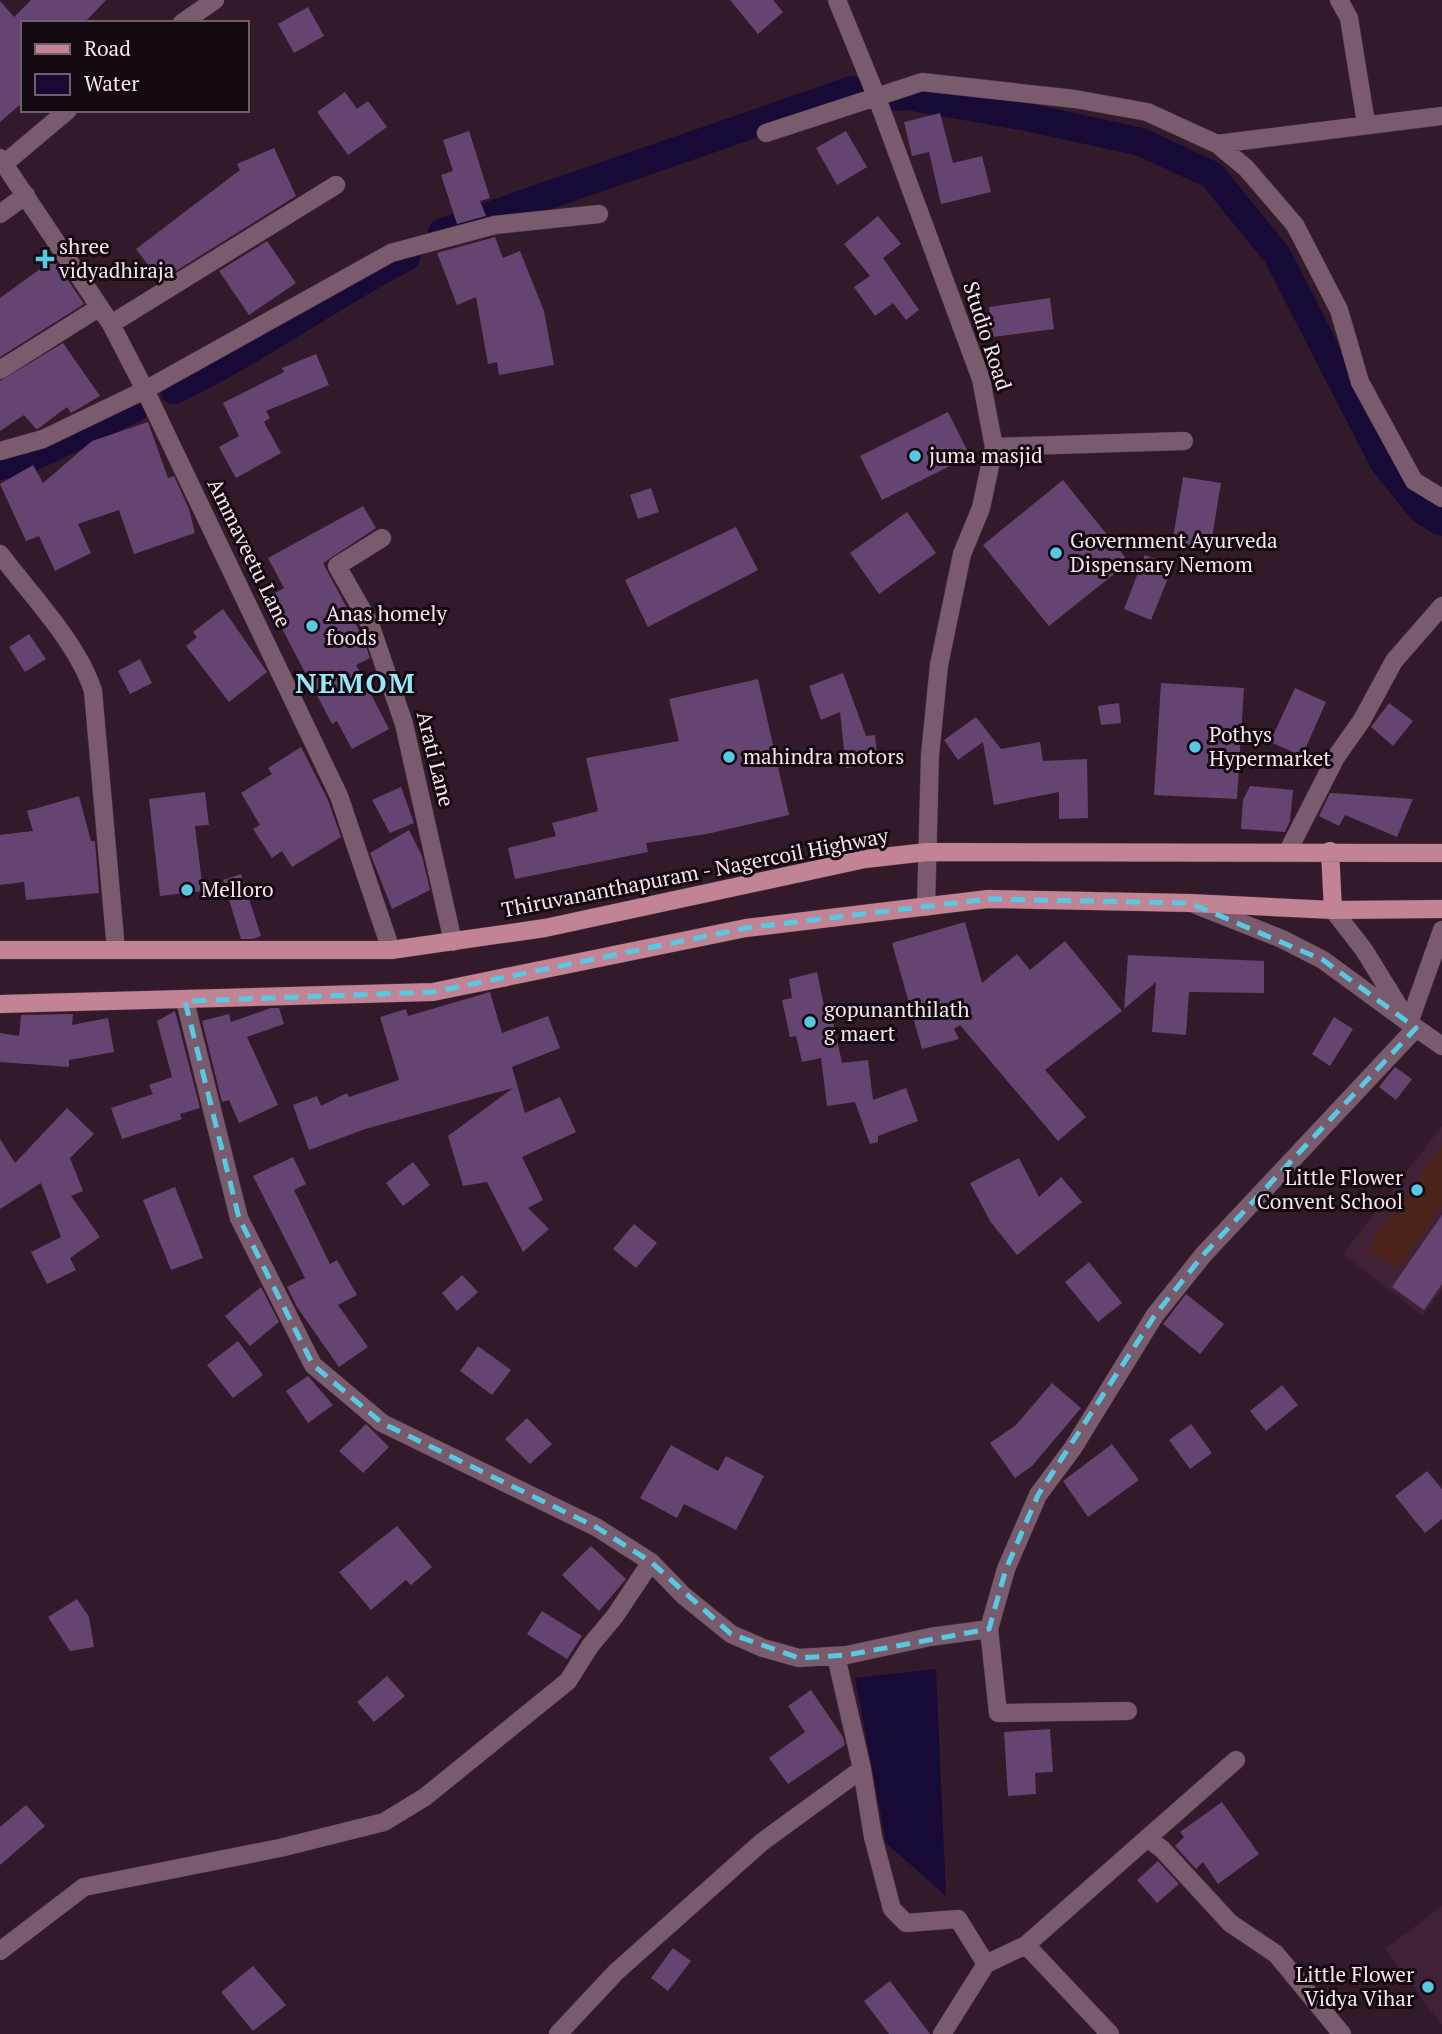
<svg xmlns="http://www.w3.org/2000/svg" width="1442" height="2034" font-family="'PT Serif',serif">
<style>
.built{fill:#402135}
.green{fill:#4b231b}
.water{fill:#180a37}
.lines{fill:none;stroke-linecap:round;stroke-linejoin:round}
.canal{stroke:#180a37;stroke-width:28}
.building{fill:#654471}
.minor-casing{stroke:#4a3642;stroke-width:19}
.major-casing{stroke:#4a3642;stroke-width:19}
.minor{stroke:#795b6d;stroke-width:18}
.major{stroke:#c28495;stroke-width:18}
.marked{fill:none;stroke:#57c9e2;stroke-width:5;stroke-dasharray:14 9;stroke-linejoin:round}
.poi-dot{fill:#57c9e2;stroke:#140910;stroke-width:2.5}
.labels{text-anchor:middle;stroke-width:6;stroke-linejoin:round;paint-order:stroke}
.poi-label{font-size:21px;fill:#f5e3ed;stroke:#140910;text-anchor:start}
.street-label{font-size:21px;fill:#f5e3ed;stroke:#140910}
.district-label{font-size:28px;font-weight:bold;letter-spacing:2px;fill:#99e6f9;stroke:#140910}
</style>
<rect width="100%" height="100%" fill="#331a2a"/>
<!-- built -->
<path class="built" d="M1442,1126V1290L1423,1316L1343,1254Z
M1442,1906V2025L1385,1949Z"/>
<!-- green -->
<path class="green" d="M1442,1145V1206L1397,1270L1367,1249Z"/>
<!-- water -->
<path class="water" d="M936,1669L946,1896L886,1843L855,1678Z"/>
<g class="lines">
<!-- canal -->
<path class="canal" d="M896,97L908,96L1027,117L1141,142L1212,175L1277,255L1384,463L1422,510L1442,522
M442,232L852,90
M174,390C255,352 327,298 406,257
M0,466L23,462L135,408"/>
</g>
<!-- building -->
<path class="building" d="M31,0H106L84,23H19L23,27V102L0,122V1L14,17Z
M730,0H773L783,12L758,34Z
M308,7L324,36L294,53L278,24Z
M345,92L357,109L368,101L387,127L348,155L317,112Z
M940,113L953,163L982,156L991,192L941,204L929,152L912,156L904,122Z
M469,131L490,198L480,201L486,216L457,224L441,175L453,171L443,140Z
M846,131L867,167L837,185L816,148Z
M274,148L296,196L160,281L136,249L240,170L237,164Z
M878,216L901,244L883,258L919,310L906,320L893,303L875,316L854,287L870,276L844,244Z
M495,237L503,258L520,251L544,311L554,365L499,375L497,362L488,364L476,297L457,305L437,253Z
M267,241L296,283L249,315L219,271Z
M54,259L84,304L0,357V298Z
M1050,298L1054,329L992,337L989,307Z
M63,343L100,396L71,413L67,407L39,428L36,429L24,415L0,431V381Z
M316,354L329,385L266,411L270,418L264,422L281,453L236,478L219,447L239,436L223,403L284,372L282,368Z
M948,412L970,456L882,500L860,456Z
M148,422L168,478L174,476L189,509L195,533L134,554L119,510L78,524L91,553L55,571L39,536L26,541L0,484L33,465L43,483L92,441Z
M1183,477L1221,483L1210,550L1172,544Z
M1063,480L1129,562L1049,626L983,545Z
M651,488L659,512L638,519L630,495Z
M363,506L376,528L323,563L363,638L370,658L356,665L389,729L352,749L337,721L332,724L266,598L284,588L268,558Z
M907,512L936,553L879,594L850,553Z
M736,527L758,570L648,627L625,580Z
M1145,555L1173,566L1151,620L1124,609Z
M223,609L267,672L229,702L186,646L197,637L193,632Z
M29,634L46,659L25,672L9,647Z
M140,659L152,683L130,694L118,671Z
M843,673L866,736L875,735L878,764L846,768L840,712L821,720L809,686Z
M758,679L789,815L707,834L646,843L648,852L515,879L508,848L556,836L552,823L598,811L586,758L679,741L669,699Z
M1161,683L1244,688L1237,799L1154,795Z
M1295,688L1326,702L1302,756L1270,742Z
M1119,703L1121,723L1101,725L1098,706Z
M1389,703L1413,721L1393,746L1371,727Z
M976,717L1001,749L1040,742L1043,761L1087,759L1088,818L1059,819V792L994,805L983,742L958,760L944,740Z
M301,747L328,800L341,837L292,867L282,851L272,858L253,829L260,825L241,793L272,774L268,768Z
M1250,786L1293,790L1290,821L1285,832L1241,829L1243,800Z
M401,787L414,823L390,833L372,800Z
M205,792L209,825L195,826L203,891L160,896L149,799Z
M1330,793H1332L1413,799L1397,837L1345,815L1339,826L1319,816Z
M79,796L91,841H95L99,893L26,900L24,882L0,885V835L33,831L27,811Z
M409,830L422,856L430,890L392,909L370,853Z
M241,874L261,936L253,939H241L223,880Z
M965,922L982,983L1017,954L1030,970L1065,941L1122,1011L1045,1070L1086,1117L1058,1141L960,1025L954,1029L959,1039L922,1049L892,943Z
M1128,955L1264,961V993L1189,992L1186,1035L1152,1032L1156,982L1124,1009Z
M817,972L824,1006H830L842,1063L868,1060L873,1100L906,1088L918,1121L878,1136V1142L870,1144L855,1102L827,1106L821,1058L802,1062L796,1036L790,1037L782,1000L792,998L789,979Z
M490,992L502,1033L548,1016L560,1048L512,1067L525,1113L560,1097L576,1132L522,1157L543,1200L528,1208L549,1229L523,1252L487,1182L463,1186L448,1136L513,1088L365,1129L309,1150L293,1105L317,1096L321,1106L347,1093L349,1097L399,1080L380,1017L406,1009L408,1016Z
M271,1008H279L284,1024L247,1037L278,1105L239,1123L229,1100L222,1102L202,1021L229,1014L231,1022Z
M175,1011L200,1108L180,1114L182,1119L122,1139L111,1108L153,1094L149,1085L172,1077L157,1021Z
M73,1014L72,1025L108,1018L114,1052L69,1060V1067L0,1062V1033L19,1036L21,1015Z
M1334,1017L1353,1029L1330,1066L1312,1054Z
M1395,1067L1412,1079L1396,1100L1379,1087Z
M67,1108L94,1134L70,1158L83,1191L71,1196L100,1237L70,1258L76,1270L47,1284L31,1252L61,1237L41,1183L0,1209V1139L15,1163Z
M293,1157L306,1184L294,1190L330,1264L337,1260L357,1295L338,1305L368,1347L339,1367L297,1307L287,1287L305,1278L253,1176Z
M1019,1158L1039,1197L1061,1177L1082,1202L1017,1255L990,1221L970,1183Z
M413,1162L430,1185L403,1206L386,1183Z
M175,1187L203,1258L171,1270L143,1200Z
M1442,1215V1284L1424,1310L1392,1287Z
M634,1224L657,1243L636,1268L613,1249Z
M1089,1262L1122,1303L1098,1322L1065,1282Z
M462,1275L478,1292L457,1311L442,1293Z
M261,1287L279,1322L250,1346L225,1316Z
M1186,1294L1224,1324L1200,1354L1163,1324Z
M238,1341L263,1375L233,1398L207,1365Z
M478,1346L511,1370L492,1395L460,1371Z
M308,1376L333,1405L308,1423L286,1391Z
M1052,1383L1081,1408L1032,1466L1015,1478L990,1443L1016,1425Z
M1282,1385L1298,1405L1266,1431L1250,1411Z
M527,1418L552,1444L530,1464L505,1439Z
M366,1424L389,1447L363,1473L339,1451Z
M1191,1424L1212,1453L1190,1469L1169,1440Z
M1112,1444L1139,1480L1088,1517L1063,1481Z
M671,1445L718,1471L726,1456L764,1476L736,1530L684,1504L677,1518L640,1498Z
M1427,1471L1442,1489V1519L1425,1533L1395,1496Z
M397,1526L432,1567L411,1585L406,1580L371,1610L339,1572Z
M591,1546L626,1579L599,1611L562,1575Z
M77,1599L89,1617L94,1647L70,1651L48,1617Z
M542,1611L582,1636L567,1659L527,1634Z
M387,1676L405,1696L374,1722L357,1702Z
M811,1690L843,1737L845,1745L788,1784L769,1758L805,1732L788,1706Z
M1050,1729L1053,1772L1035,1773L1036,1794L1008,1796L1004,1732Z
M1222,1802L1259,1854L1218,1884L1203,1862L1196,1869L1175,1846L1184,1837L1180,1832Z
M26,1805L45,1826L0,1865V1827Z
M1158,1861L1179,1884L1157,1903L1137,1880Z
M673,1948L691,1961L668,1991L651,1978Z
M253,1966L286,2005L253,2031L221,1992Z
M890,1981L930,2034H889L864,2001Z"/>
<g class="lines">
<!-- minor casing -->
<g class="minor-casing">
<path id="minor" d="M837,0L877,98L981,379L994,447L981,508L962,554L939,665L930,755L926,907
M1339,0L1349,18L1366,123
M182,23L215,0
M766,133L922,82L1075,99L1147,112L1217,144L1246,168L1295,225L1339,310L1360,382L1414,481L1442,498
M1217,144L1442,116
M0,158L111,324L145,390L339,796L391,950
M5,163L68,110
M0,214L26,195
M111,324L336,185
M0,370L100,307
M994,447L1184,441
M0,451L43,439L145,390L391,253L495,225L599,214
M382,538L337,566L370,624L404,724L453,942
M0,554C30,594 78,643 93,691L116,950
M1288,851L1336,757L1362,720L1394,661L1442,606
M1196,905L1282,939L1323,960L1409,1023L1442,930
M1333,910L1364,950L1409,1023L1442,1046
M185,1001L239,1218L313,1365L382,1423L596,1527L651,1562L684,1596L731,1634L763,1648L799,1658L847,1655L930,1637L989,1629
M836,1656L862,1769L873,1837L892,1909L906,1923L958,1919L986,1964L1026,1945L1236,1760
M1128,1711L998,1713L989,1629L1006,1569L1038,1495L1073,1448L1155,1315L1204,1254L1416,1028
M1147,1838L1162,1849L1230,1923L1276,1954L1342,2034
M1026,1945L1110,2034
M0,1951L84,1887L280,1848L384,1822L425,1797L568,1681L590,1646L615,1616L651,1562
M558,2034L616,1972L762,1842L862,1769
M942,2034L986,1964"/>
</g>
<!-- major casing -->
<g class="major-casing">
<path id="major" d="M1330,851L1333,910
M0,950H391L545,928L865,859L927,852L1442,853
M0,1004L433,992L746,928L988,899L1190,903L1333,910L1442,909"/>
</g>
<!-- minor -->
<use href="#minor" class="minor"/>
<!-- major -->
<use href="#major" class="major"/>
</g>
<!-- marked area -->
<path class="marked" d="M988,899L1190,903L1323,960L1416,1028L1204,1254L1155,1315L1038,1495L1006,1569L989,1629L847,1655L799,1658L731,1634L651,1562L596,1527L382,1423L313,1365L239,1218L185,1001L433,992L746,928Z"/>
<!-- markers -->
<g class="poi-dot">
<path d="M41.5 248.5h7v7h7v7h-7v7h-7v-7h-7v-7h7z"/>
<circle cx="915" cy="456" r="7"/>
<circle cx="1056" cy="553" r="7"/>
<circle cx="312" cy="626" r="7"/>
<circle cx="1195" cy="747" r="7"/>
<circle cx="729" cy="757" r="7"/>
<circle cx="187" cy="890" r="7"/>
<circle cx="810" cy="1022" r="7"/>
<circle cx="1417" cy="1190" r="7"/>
<circle cx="1428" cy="1987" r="7"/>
</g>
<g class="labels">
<!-- poi labels -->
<g class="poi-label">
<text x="59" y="254">shree<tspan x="59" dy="24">vidyadhiraja</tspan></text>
<text x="929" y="463">juma masjid</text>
<text x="1070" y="548">Government Ayurveda<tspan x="1070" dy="24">Dispensary Nemom</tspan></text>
<text x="326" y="621">Anas homely<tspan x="326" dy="24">foods</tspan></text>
<text x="1209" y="742">Pothys<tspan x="1209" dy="24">Hypermarket</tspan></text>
<text x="743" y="764">mahindra motors</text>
<text x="201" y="897">Melloro</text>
<text x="824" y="1017">gopunanthilath<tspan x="824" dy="24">g maert</tspan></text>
<text x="1403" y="1185" text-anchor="end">Little Flower<tspan x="1403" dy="24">Convent School</tspan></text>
<text x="1414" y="1982" text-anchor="end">Little Flower<tspan x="1414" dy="24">Vidya Vihar</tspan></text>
</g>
<!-- street labels -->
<g class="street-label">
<text transform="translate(987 336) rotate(72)" y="7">Studio Road</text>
<text transform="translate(249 553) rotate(64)" y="7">Ammaveetu Lane</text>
<text transform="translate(435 759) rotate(76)" y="7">Arati Lane</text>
<text transform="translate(695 873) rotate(-11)" y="7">Thiruvananthapuram - Nagercoil Highway</text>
</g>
<!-- district labels -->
<g class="district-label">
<text x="356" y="693">NEMOM</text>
</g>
</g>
<!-- legend -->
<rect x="21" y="21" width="228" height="91" fill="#140910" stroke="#6e6068" stroke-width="2"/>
<rect x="35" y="44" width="35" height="10" fill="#c28495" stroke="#6e6068" stroke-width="2"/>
<text x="84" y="56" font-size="21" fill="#f5e3ed">Road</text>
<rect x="35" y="74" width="35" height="21" fill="#180a37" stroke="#6e6068" stroke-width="2"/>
<text x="84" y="91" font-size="21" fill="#f5e3ed">Water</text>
</svg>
